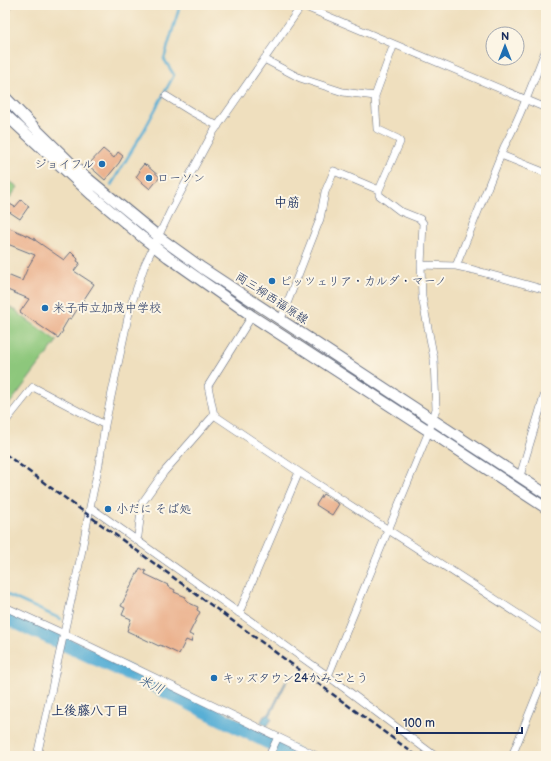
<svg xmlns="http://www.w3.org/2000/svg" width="551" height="761" font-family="'Balsamiq Sans','Klee One',sans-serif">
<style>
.garden{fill:#8dc77b;stroke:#547b6c}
.water{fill:#59afd5;stroke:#3a6f9a}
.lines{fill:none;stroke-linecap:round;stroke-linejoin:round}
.stream{stroke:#59afd5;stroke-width:2.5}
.river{stroke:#59afd5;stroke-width:15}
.building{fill:#eaad88}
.minor-casing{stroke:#656d80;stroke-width:8}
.tertiary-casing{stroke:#656d80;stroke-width:10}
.secondary-casing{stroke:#656d80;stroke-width:12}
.minor{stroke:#fff;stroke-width:7}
.tertiary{stroke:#fff;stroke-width:9}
.secondary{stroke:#fff;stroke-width:10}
.rail{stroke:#1b2f5e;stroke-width:2.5;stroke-dasharray:6 3;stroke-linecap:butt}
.poi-dot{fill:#1f6fb2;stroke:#fcf5e5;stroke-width:1.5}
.labels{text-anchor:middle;stroke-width:4;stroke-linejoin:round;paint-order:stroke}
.poi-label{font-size:12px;fill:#1b2f5e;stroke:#fcf5e5;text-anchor:start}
.street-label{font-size:12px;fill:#1b2f5e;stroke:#fcf5e5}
.neighbourhood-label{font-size:13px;font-weight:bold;fill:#1b2f5e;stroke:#fcf5e5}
.water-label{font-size:13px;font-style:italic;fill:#2e5582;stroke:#fcf5e5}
</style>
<rect width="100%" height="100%" fill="#fcf5e5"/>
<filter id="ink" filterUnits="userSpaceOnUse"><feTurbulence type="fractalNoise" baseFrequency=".025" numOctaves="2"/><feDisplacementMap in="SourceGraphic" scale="8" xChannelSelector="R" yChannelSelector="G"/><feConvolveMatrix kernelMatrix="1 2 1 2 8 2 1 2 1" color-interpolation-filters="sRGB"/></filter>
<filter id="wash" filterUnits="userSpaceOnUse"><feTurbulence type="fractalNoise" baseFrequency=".012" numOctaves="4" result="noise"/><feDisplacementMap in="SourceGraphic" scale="16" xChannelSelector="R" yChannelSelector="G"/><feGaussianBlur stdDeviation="0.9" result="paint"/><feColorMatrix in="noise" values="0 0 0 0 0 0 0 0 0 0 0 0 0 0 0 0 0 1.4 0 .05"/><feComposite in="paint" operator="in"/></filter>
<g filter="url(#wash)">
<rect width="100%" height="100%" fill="#efdfbe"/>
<!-- garden -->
<path class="garden" d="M5,178L18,187L5,204Z
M5,305L17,311L19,314L57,341L5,410Z"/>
<!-- water -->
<path class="water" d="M290,673H291L270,716L272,719L267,726L261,722L264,716L269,714Z"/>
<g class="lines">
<!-- stream -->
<path class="stream" d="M111,185L143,132L174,75L164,59L180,5
M5,594L61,619"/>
<!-- river -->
<path class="river" d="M5,617L144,680L297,756"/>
</g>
<g id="blocks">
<!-- building -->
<path class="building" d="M103,149L114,158L118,152L123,156L119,163L105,180L88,165Z
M144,164L146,166V165L160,177L150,189L136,177L140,171L139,170Z
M21,200L29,206L20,219L5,209V208L8,203L15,207Z
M5,226L35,239V240L64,260L71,252L78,259L77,261L80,263L74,271L94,284L71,319L69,318L62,330L63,331L58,338L20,312L29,299L5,289V274L22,281L28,267L35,255L5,243Z
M323,494L339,504L332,515L316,505Z
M140,568L146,571L145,574L168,585L167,586L175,590L174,592L186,597L185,599L188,601L187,602L198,607L197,610L200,612L189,634L193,636L191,642L186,640L179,654L160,645L159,646L127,631L131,619L122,615L125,608L121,606Z"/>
</g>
</g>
<g filter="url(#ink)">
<use href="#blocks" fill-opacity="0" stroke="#656d80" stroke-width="1"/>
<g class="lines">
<!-- minor casing -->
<g class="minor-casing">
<path id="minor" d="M301,5L546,108
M394,44L375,96L377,129L398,139L400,142L379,190V195L400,211L420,219L423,223L421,265
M546,49C533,82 521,116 504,147L456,266L474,270L546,290
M264,59L300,78L343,92L375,96
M166,96L192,112L218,126
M501,155L546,173
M252,316L208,386L214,415L299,472L546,632
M281,319L320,219L325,192L334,171L379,190
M5,422L33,387L105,425
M520,476L546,390
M90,507L328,676L435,756
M136,539L138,536L142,503L164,472L214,415
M5,607L64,634L317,756
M239,613L299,472
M328,676L429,431L436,409L434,359L422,297L421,265L456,266
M37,756L80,560L90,507L99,464L105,425L130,308L145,264L170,212L212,134L302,5
M269,756L278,737
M512,756L546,672"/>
</g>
<!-- tertiary casing -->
<g class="tertiary-casing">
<path id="tertiary" d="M5,8L7,5"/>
</g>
<!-- secondary casing -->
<g class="secondary-casing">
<path id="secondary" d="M5,97L34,127L80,172L159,237L202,268L427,416L546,494
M5,114L92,195L142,237L168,257L252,316L429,431L546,508"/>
</g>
<!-- minor -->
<use href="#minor" class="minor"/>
<!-- tertiary -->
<use href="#tertiary" class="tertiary"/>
<!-- secondary -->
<use href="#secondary" class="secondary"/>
<!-- rail -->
<path class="rail" d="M5,454L417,756"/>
</g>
</g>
<!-- markers -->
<g class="poi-dot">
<circle cx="102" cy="164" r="4"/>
<circle cx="149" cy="178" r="4"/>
<circle cx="272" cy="281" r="4"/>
<circle cx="45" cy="308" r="4"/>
<circle cx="108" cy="509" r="4"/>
<circle cx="214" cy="678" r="4"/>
</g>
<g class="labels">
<!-- poi labels -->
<g class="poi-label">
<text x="94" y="168" text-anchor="end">ジョイフル</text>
<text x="157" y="182">ローソン</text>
<text x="280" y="285">ピッツェリア・カルダ・マーノ</text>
<text x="53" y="312">米子市立加茂中学校</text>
<text x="116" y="513">小だに そば処</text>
<text x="222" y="682">キッズタウン24かみごとう</text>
</g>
<!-- street labels -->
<g class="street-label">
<text transform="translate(272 298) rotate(33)" y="4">両三柳西福原線</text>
</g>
<!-- neighbourhood labels -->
<g class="neighbourhood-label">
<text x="287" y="207">中筋</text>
<text x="90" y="715">上後藤八丁目</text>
</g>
<!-- water labels -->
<g class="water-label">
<text transform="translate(152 684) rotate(26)" y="5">米川</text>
</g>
</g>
<!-- margin -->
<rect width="551" height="761" fill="none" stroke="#fcf5e5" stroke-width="20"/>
<!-- north arrow -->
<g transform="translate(505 46)"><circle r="19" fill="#fcf5e5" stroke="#a2a6af"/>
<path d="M0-3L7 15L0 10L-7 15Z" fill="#1f6fb2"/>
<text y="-6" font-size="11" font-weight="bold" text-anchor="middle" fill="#1b2f5e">N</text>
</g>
<!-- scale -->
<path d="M397 727v6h125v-6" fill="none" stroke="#1b2f5e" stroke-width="2"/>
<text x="403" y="727" font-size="12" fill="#1b2f5e" stroke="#fcf5e5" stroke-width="3" paint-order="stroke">100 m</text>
</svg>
